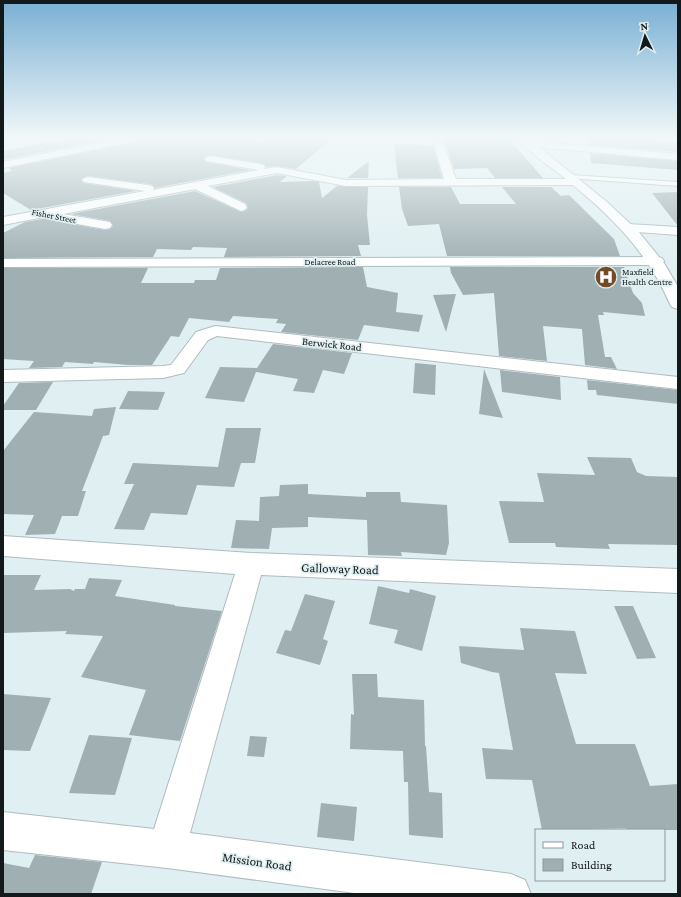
<svg xmlns="http://www.w3.org/2000/svg" width="681" height="897" font-family="'Crimson Pro',serif">
<style>
.building{fill:#a0afb2}
.lines{fill:none;stroke-linecap:round;stroke-linejoin:round}
.lane-casing{stroke:#aebcbf;stroke-width:2}
.street-casing{stroke:#aebcbf;stroke-width:2}
.secondary-casing{stroke:#aebcbf;stroke-width:2}
.lane{fill:#fff;fill-rule:evenodd}
.street{fill:#fff;fill-rule:evenodd}
.secondary{fill:#fff;fill-rule:evenodd}
.labels{text-anchor:middle;stroke-width:3.5;stroke-linejoin:round;paint-order:stroke}
.far-street-label{font-size:9px;fill:#13191a;stroke:#e0eff2}
.far-poi-label{font-size:9px;fill:#13191a;stroke:#e0eff2;text-anchor:start}
.street-label{font-size:11px;fill:#13191a;stroke:#e0eff2}
.near-street-label{font-size:13px;fill:#13191a;stroke:#e0eff2}
</style>
<rect width="100%" height="100%" fill="#e0eff2"/>
<!-- building -->
<path class="building" d="M65,139H108L3,160V151Z
M137,139H244L266,141L269,139H331L296,169L277,166L266,167L264,164L260,163L210,155L206,156L204,158L206,162L250,170L155,188L153,185L148,184L88,176L81,179L83,183L136,191L31,210L3,193V173L12,171L9,168L131,143Z
M442,139H509L543,178H495L487,168L454,169L446,145Z
M590,139H645L678,143V152L590,145Z
M394,144L433,145L442,178H398Z
M590,153L678,161V170L591,163Z
M369,161L368,178H347Z
M277,175L287,176L280,182L312,181L319,182L322,198L337,186L368,187L367,215L370,245H358L361,256L224,257L227,248L193,247L191,250L157,249L153,257L3,258V233L25,222L48,218L51,220L55,221L105,230L110,229L113,226L110,221L71,214L195,191L241,212L245,211L248,208L246,203L213,187Z
M399,187H451L460,204H516L502,187H551L561,196L569,195L614,239L620,256H447L439,224L408,226L402,209Z
M678,192V226L652,193Z
M363,267L367,287L398,293L396,312L423,315L419,332L364,325L358,340L281,332L286,324L276,323L278,319L233,316L229,322L189,318L179,337L171,336L152,365H128L94,362L93,364L65,362L62,367L29,368L34,361L3,359V268H148L141,283H194L195,280H216L220,268Z
M450,267H624L633,293L642,303L645,316L603,312L604,315H598L605,357H611L617,369L585,365L582,329L543,326L547,361L499,356L494,293L463,295L451,273Z
M456,294L446,332L433,295Z
M273,344L352,353L344,374L323,370L314,393L293,391L298,379L256,372L244,402L205,398L220,367L257,368Z
M415,363L436,365L435,395L413,393Z
M484,369L503,418L479,414Z
M500,370L560,377L561,400L502,392Z
M587,380L678,390V404L597,395L596,390H588Z
M53,382L36,410H3V406L19,383Z
M128,391L165,392L158,410L119,409Z
M116,407L109,435L103,436L82,491H86L78,516H62L55,534L25,535L34,515L3,514V451L34,412L92,416L94,409Z
M226,428H261L255,463H241L234,487L197,485L187,515L151,513L144,530L114,529L134,484H124L133,463L218,467Z
M587,457L631,458L637,472L646,476L678,477V545L608,544L610,549L556,547L555,543H509L499,501L544,502L537,473L595,475Z
M308,484V494L366,497V492H400L401,502L447,505L449,543L446,555L401,552L402,556L368,555L367,520L308,517V527L272,528L269,549L231,548L236,520L259,521L260,497L279,496L280,485Z
M3,575H41L34,590L70,589L74,591L75,589H85L89,578L122,580L115,596L175,605V606L222,611L180,741L129,735L146,690L81,677L103,636L65,634L67,631L3,633Z
M378,586L409,593L410,589L436,596L422,651L394,643L398,630L369,624Z
M305,594L335,601L323,639L328,641L320,665L276,653L285,630L291,631Z
M614,606H633L656,658L637,659Z
M520,628L575,631L587,674L555,673L576,744H635L650,786L678,784V830H627L626,828L542,830L532,780L486,779L482,748L513,750L499,673L492,672L461,663L459,646L524,650Z
M352,674H377L378,697L424,700L425,746H426L429,792L442,793L443,838L409,835L408,782H404L403,751L350,749L351,714L354,715Z
M3,694L51,698L30,751L3,750Z
M89,735L132,738L115,795L69,793Z
M250,736L267,737L264,757L247,756Z
M321,803L357,807L354,841L317,837Z
M35,855L102,862L91,894H3V863L29,868Z"/>
<g class="lines">
<!-- lane casing -->
<g class="lane-casing">
<path id="lane" d="M570,175L678,182V186L568,178V176Z"/>
</g>
<!-- street casing -->
<g class="street-casing">
<path id="street" d="M116,139H136L131,142L3,168V162Z
M528,141L678,154V160L525,146L523,144Z
M439,142L444,145L456,179H576L580,180L582,182L580,184L576,185L346,186L277,173L208,186L245,204L247,207L245,210L241,211L195,189L63,214L110,222L112,225L110,228L105,229L55,220L51,219L49,216L3,225V217L145,191L84,182L82,180L84,178L88,177L148,185L152,186L154,188L153,190L259,170L206,161L205,159L206,157L210,156L260,164L264,165L265,167L264,169L277,167L346,180L444,179L434,145Z
M628,224L678,227V235L623,231L621,228L623,225Z
M657,257L662,258L664,261L662,264L657,265L3,267V259Z
M215,326L678,377V389L217,336L208,340L184,373L163,378L3,382V370L163,366L171,365L196,332Z
M3,536L251,553L678,569V593L261,575L190,833L511,874L525,880L531,894H362L167,868L3,850V812L154,829L235,574L3,556Z"/>
</g>
<!-- secondary casing -->
<g class="secondary-casing">
<path id="secondary" d="M518,139H529L607,202L638,231L664,263L677,285L678,309L672,307L670,304C646,250 612,217 567,180C552,167 531,155 518,139Z"/>
</g>
<!-- lane -->
<use href="#lane" class="lane"/>
<!-- street -->
<use href="#street" class="street"/>
<!-- secondary -->
<use href="#secondary" class="secondary"/>
</g>
<!-- sky -->
<linearGradient id="sky" x2="0" y2="1"><stop stop-color="#79afd3"/><stop offset="0.52" stop-color="#f1f8f9"/><stop offset="1" stop-color="#f1f8f9" stop-opacity="0"/></linearGradient>
<rect width="681" height="265" fill="url(#sky)"/>
<!-- icons -->
<defs>
<g id="hospital-disc" transform="scale(1.15)"><circle r="9.5" fill="#724c28" stroke="#e0eff2"/><path d="M-5-5h3v3.5h4V-5h3V5h-3V1.5h-4V5h-3Z" fill="#fff"/></g>
</defs>
<g fill-rule="evenodd">
<use href="#hospital-disc" x="606" y="277"/>
</g>
<g class="labels">
<!-- far-street labels -->
<g class="far-street-label">
<text transform="translate(54 216) rotate(11)" y="3">Fisher Street</text>
<text x="330" y="265">Delacree Road</text>
</g>
<!-- far-poi labels -->
<g class="far-poi-label">
<text x="622" y="275">Maxfield<tspan x="622" dy="10">Health Centre</tspan></text>
</g>
<!-- street labels -->
<g class="street-label">
<text transform="translate(332 344) rotate(6)" y="4">Berwick Road</text>
</g>
<!-- near-street labels -->
<g class="near-street-label">
<text transform="translate(340 568) rotate(2)" y="5">Galloway Road</text>
<text transform="translate(257 861) rotate(8)" y="5">Mission Road</text>
</g>
</g>
<!-- border -->
<rect width="681" height="897" fill="none" stroke="#13191a" stroke-width="8"/>
<!-- legend -->
<rect x="535" y="829" width="130" height="52" fill="#e0eff2" stroke="#8e999c"/>
<rect x="543" y="842" width="20" height="6" fill="#ffffff" stroke="#8e999c"/>
<text x="571" y="849" font-size="12" fill="#13191a">Road</text>
<rect x="543" y="859" width="20" height="12" fill="#a0afb2" stroke="#8e999c"/>
<text x="571" y="869" font-size="12" fill="#13191a">Building</text>
<!-- north arrow -->
<g transform="translate(645 36) rotate(355)" stroke="#e0eff2" stroke-width="3" paint-order="stroke">
<path d="M0-3L7 15L0 10L-7 15Z" fill="#13191a"/>
<text y="-6" font-size="11" font-weight="bold" text-anchor="middle" fill="#13191a">N</text>
</g>
</svg>
